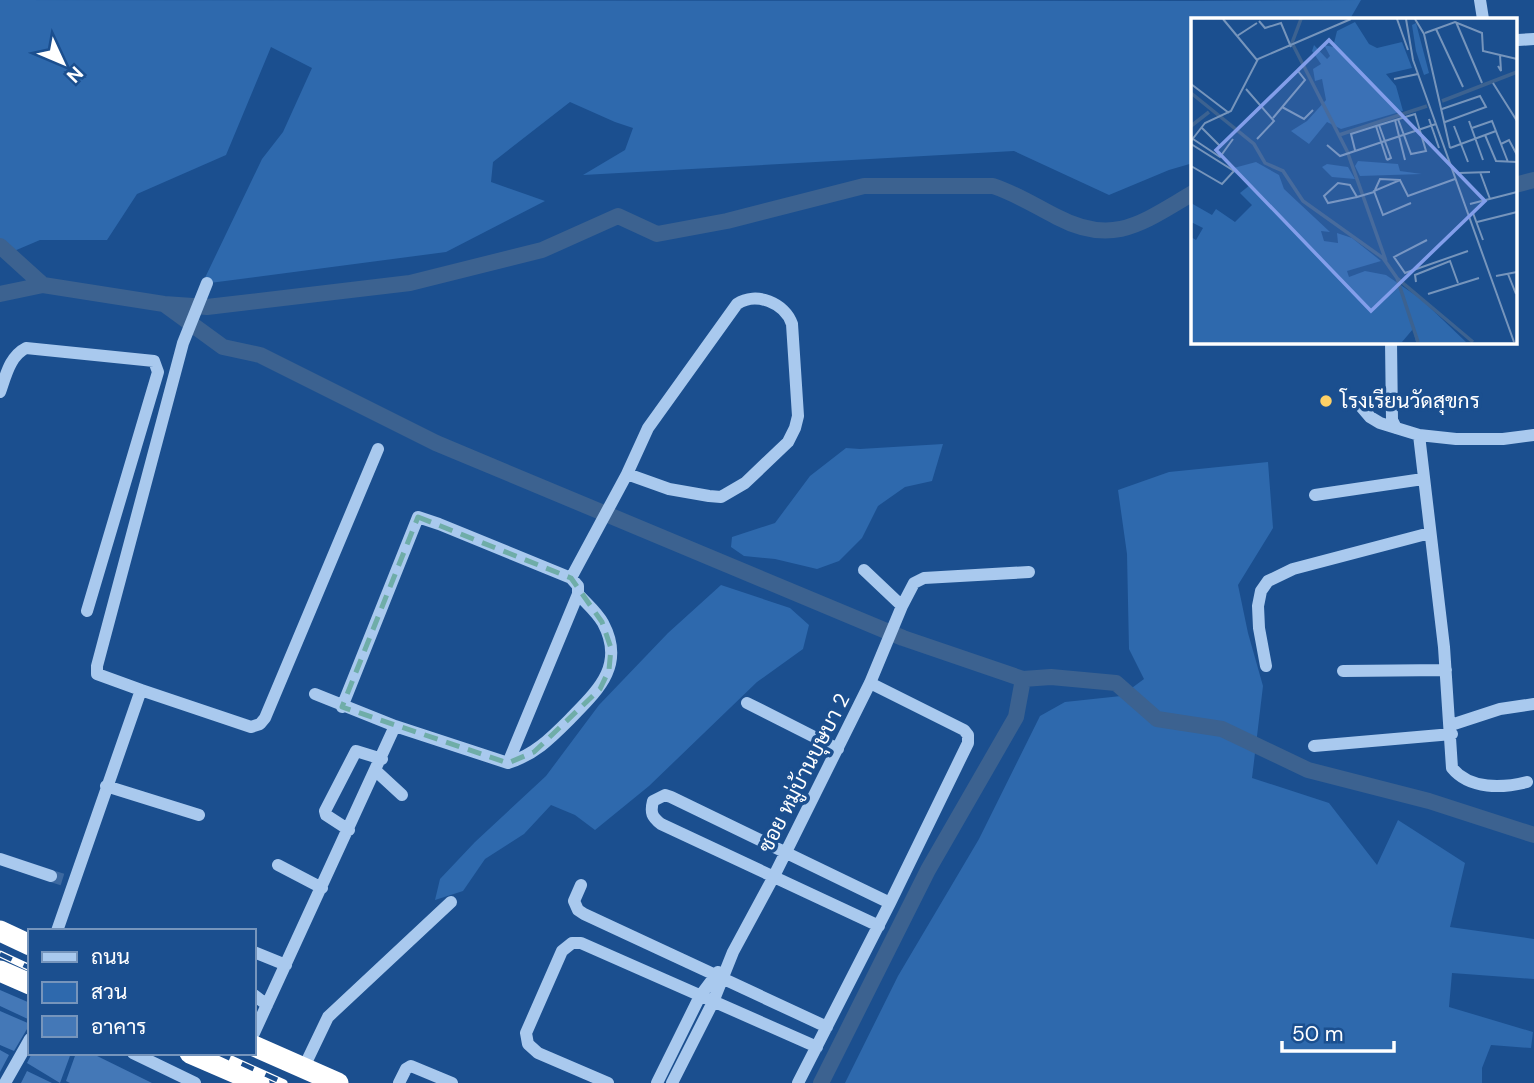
<svg xmlns="http://www.w3.org/2000/svg" width="1534" height="1083" font-family="'DM Sans',Sarabun,sans-serif">
<style>
.green{fill:#2e69ad}
.lines{fill:none;stroke-linecap:round;stroke-linejoin:round}
.canal{stroke:#3c6290;stroke-width:16}
.building{fill:#4478b7}
.minor-tunnel{stroke:#3d69a0;stroke-width:12;stroke-dasharray:12 6;stroke-linecap:butt}
.minor{stroke:#a9c9ee;stroke-width:12}
.highway{stroke:#fff;stroke-width:21}
.rail-casing{stroke:#fff;stroke-width:7}
.rail{stroke:#1b4f8f;stroke-width:4.5;stroke-dasharray:13;stroke-linecap:butt}
.marked{fill:none;stroke:#6fada8;stroke-width:5;stroke-dasharray:14 9;stroke-linejoin:round}
.poi-dot{fill:#ffd166;stroke:#1b4f8f;stroke-width:2.5}
.labels{text-anchor:middle;stroke-width:7;stroke-linejoin:round;paint-order:stroke}
.poi-label{font-size:21px;fill:#fff;stroke:#1b4f8f;text-anchor:start}
.street-label{font-size:21px;fill:#fff;stroke:#1b4f8f}
.inset-river{fill:none;stroke:#3c6290;stroke-width:3.5}
.inset-road{fill:none;stroke:#7695bc;stroke-width:2}
.view{fill:#839eea;fill-opacity:0.15;stroke:#839eea;stroke-width:3.5}
.inset-edge{fill:none;stroke:#fff;stroke-width:3.5}
</style>
<rect width="100%" height="100%" fill="#1b4f8f"/>
<!-- green -->
<path class="green" d="M0,0L1196,1L1361,0L1350,19H1193V163L1169,170L1109,195L1014,151L583,175L625,150L633,128L615,122L570,102L493,162L491,182L545,201L446,252L202,284L262,159L283,132L312,68L271,47L226,155L137,194L107,240H40L0,257Z
M943,444L932,481L905,487L878,506L862,538L839,561L817,569L775,559L744,556L731,547L732,537L775,523L810,476L846,448L860,449Z
M1268,462L1273,528L1238,585L1248,633L1263,686L1252,778L1329,803L1377,865L1398,820L1465,863L1450,927L1534,939V979L1452,973L1449,1007L1533,1032L1531,1048L1491,1045L1482,1068V1083H845L898,976L979,839L1040,716L1065,702L1121,696L1144,679L1129,649L1127,554L1118,490L1169,472Z
M721,585L790,608L809,625L803,649L757,682L649,786L595,830L575,815L551,805L524,834L485,859L463,891L435,900L440,879L475,842L546,776L599,705L668,633Z"/>
<g class="lines">
<!-- canal -->
<path class="canal" d="M1515,185L1534,180
M0,246L43,285
M0,294L43,285L164,304L207,307L410,283L542,250L618,216L657,234L727,221L864,186H993C1017,194 1035,206 1057,217C1114,247 1143,222 1193,193
M164,304L223,347L260,355L436,443L903,638L1023,679L1051,677L1116,683L1157,719L1222,729L1308,770L1429,801L1534,835
M821,1083L928,870L1016,717L1023,679"/>
</g>
<!-- building -->
<path class="building" d="M0,990L30,1003V1020L0,1006Z
M0,1011L30,1024L14,1051L0,1045Z
M0,1050L9,1055L0,1072Z
M32,1053H71L60,1083L27,1063Z
M76,1053H91L152,1083H70L66,1081Z
M27,1071L52,1083H21Z"/>
<g class="lines">
<!-- minor-tunnel -->
<path class="minor-tunnel" d="M51,876L64,880"/>
<!-- minor -->
<path class="minor" d="M1480,0L1483,19
M1518,40L1534,39
M1391,341L1392,420L1396,428
M0,392C6,375 10,356 26,348L154,361L158,372L87,611
M1358,403L1370,417L1380,423L1419,435L1456,439H1503L1534,435
M1419,435L1444,647L1452,768C1470,790 1503,788 1527,782
M1315,495L1423,479
M864,570L902,606
M571,578L627,474L669,489L709,496L721,497L745,483L788,442L795,428L798,416L792,324C785,303 756,291 737,304L648,428L627,474
M1266,666L1259,628L1258,606L1261,591L1268,581L1293,569L1430,533
M1343,671L1446,670
M141,690L251,727L260,724L265,718L378,449
M315,694L395,726
M747,703L838,749
M1451,725L1500,709L1534,704
M1314,746L1452,734
M508,763C534,755 550,739 569,720C597,691 626,666 603,623C597,612 586,603 578,594
M376,771L402,795
M106,786L199,815
M349,830L326,815L325,811L356,751L382,759
M0,859L51,876
M278,865L322,888
M581,885L574,901L578,910L584,914L827,1027
M879,926L661,824C652,817 650,813 653,801L665,795L671,797L890,903
M57,931L141,690L97,674V666L183,343L207,283
M254,952L286,965
M254,995L267,1005
M254,1033L395,726L508,763L578,594V586L571,578L439,524L418,517L342,707
M133,1053L195,1083
M304,1067L328,1017L451,902
M5,1083L30,1039
M399,1083L406,1069L411,1066L452,1083
M608,1083L538,1053L528,1044L526,1033L562,951L572,943H581L817,1047
M657,1083L700,996L718,972
M672,1083L713,1002L733,952L773,878L870,683L902,606L914,583L924,578L1029,572
M798,1083L890,903L968,743V735L964,730L870,683"/>
<!-- highway -->
<path class="highway" d="M0,931L30,945
M0,971L30,984
M254,1046L338,1083
M190,1053L259,1083"/>
<!-- rail casing -->
<g class="rail-casing">
<path id="rail" d="M0,954L30,968
M218,1053L284,1083"/>
</g>
<!-- rail -->
<use href="#rail" class="rail"/>
</g>
<!-- marked area -->
<path class="marked" d="M418,517L571,578L602,622L611,648L609,670L600,689L534,752L508,763L342,707Z"/>
<!-- markers -->
<circle class="poi-dot" cx="1326" cy="401" r="7"/>
<g class="labels">
<!-- poi labels -->
<g class="poi-label">
<text x="1340" y="408">โรงเรียนวัดสุขกร</text>
</g>
<!-- street labels -->
<g class="street-label">
<text transform="translate(804 773) rotate(-63)" y="7">ซอย หมู่บ้านบุษบา 2</text>
</g>
</g>
<!-- overview -->
<g transform="translate(1191 18)">
<rect width="326" height="326" fill="#1b4f8f"/>
<path d="M164,4L178,26L186,30L211,24L221,50L195,56L205,68L212,93L150,111L136,104L118,126L100,113L116,103L135,82L131,61L124,63L122,51L130,46L121,33L123,27L136,41L139,38L133,27L142,29L146,13ZM225,5L238,55L233,57L225,33L221,7ZM167,143L207,146L209,153L231,156L169,158L164,148ZM65,144L88,157L93,171L139,214L130,213L133,223L147,225L146,215L161,220L190,243L156,253L158,259L174,253L195,257L230,281L275,324H225L222,311L211,324H0V219L5,222L12,210L0,204V185L21,197L25,191L44,204L61,187L49,175L59,167L39,151ZM136,146L157,149L164,161L141,159L131,149Z" fill="#2e69ad"/>
<path class="inset-river" d="M110,1L101,25L156,133L195,243M0,75L63,126L74,145L92,153L112,183L192,240L206,260L282,324M251,83L326,54M0,108L18,94M148,117L236,88M206,260L227,324"/>
<path class="inset-road" d="M32,1L66,42M206,1L217,32M215,1L222,42L323,324M224,1L233,16L259,130M68,3L74,10L90,5L100,29M265,4L291,65M245,11L272,69M234,15L264,4L291,15L292,33L326,41M46,18L66,5M307,48L310,53L309,37M203,61L227,56M302,65L326,103M0,66L38,95M55,71L83,103L66,121M91,89L113,101L122,92M251,91L289,78L295,89L254,104M82,100L114,62L107,53M238,101L248,130M204,102L214,142M278,103L292,142M188,107L200,140L196,142M185,108L196,142M263,108L277,144M10,109L30,129M281,110L301,103L317,144M294,117L305,143L326,144M2,121L29,139L42,121M0,123L14,105L40,93L67,41L160,1M0,126L43,153L31,166L0,148M310,126L318,122L326,137M136,127L149,138L245,106M259,130L305,113M164,132L160,116L185,108L224,96L235,133L220,136L207,101M289,154L299,181M268,155L299,154M184,172L189,161L209,162M166,179L137,185L133,178L147,165L159,167L166,179L183,174M220,185L192,197L183,173L209,162L217,178L264,161M279,186L326,174M282,195L292,222M286,204L326,194M236,222L203,239L214,255L277,233M317,256L325,276M305,258L326,254M225,264L224,257L259,243L267,265M237,276L288,260"/>
<path class="view" d="M138,22L294,183L180,293L25,132Z"/>
<rect width="326" height="326" class="inset-edge"/>
</g>
<!-- legend -->
<rect x="28" y="929" width="228" height="126" fill="#1b4f8f" stroke="#7695bc" stroke-width="2"/>
<rect x="42" y="952" width="35" height="10" fill="#a9c9ee" stroke="#7695bc" stroke-width="2"/>
<text x="91" y="964" font-size="21" fill="#ffffff">ถนน</text>
<rect x="42" y="982" width="35" height="21" fill="#2e69ad" stroke="#7695bc" stroke-width="2"/>
<text x="91" y="999" font-size="21" fill="#ffffff">สวน</text>
<rect x="42" y="1016" width="35" height="21" fill="#4478b7" stroke="#7695bc" stroke-width="2"/>
<text x="91" y="1034" font-size="21" fill="#ffffff">อาคาร</text>
<!-- north arrow -->
<g transform="translate(63 63) rotate(134)" stroke="#1b4f8f" stroke-width="5" paint-order="stroke">
<path d="M0-5L12 26L0 18L-12 26Z" fill="#ffffff"/>
<text y="-10" font-size="19" font-weight="bold" text-anchor="middle" fill="#ffffff">N</text>
</g>
<!-- scale -->
<path d="M1282 1041v10h112v-10" fill="none" stroke="#ffffff" stroke-width="3.5"/>
<text x="1292" y="1041" font-size="21" fill="#ffffff" stroke="#1b4f8f" stroke-width="5" paint-order="stroke">50 m</text>
</svg>
